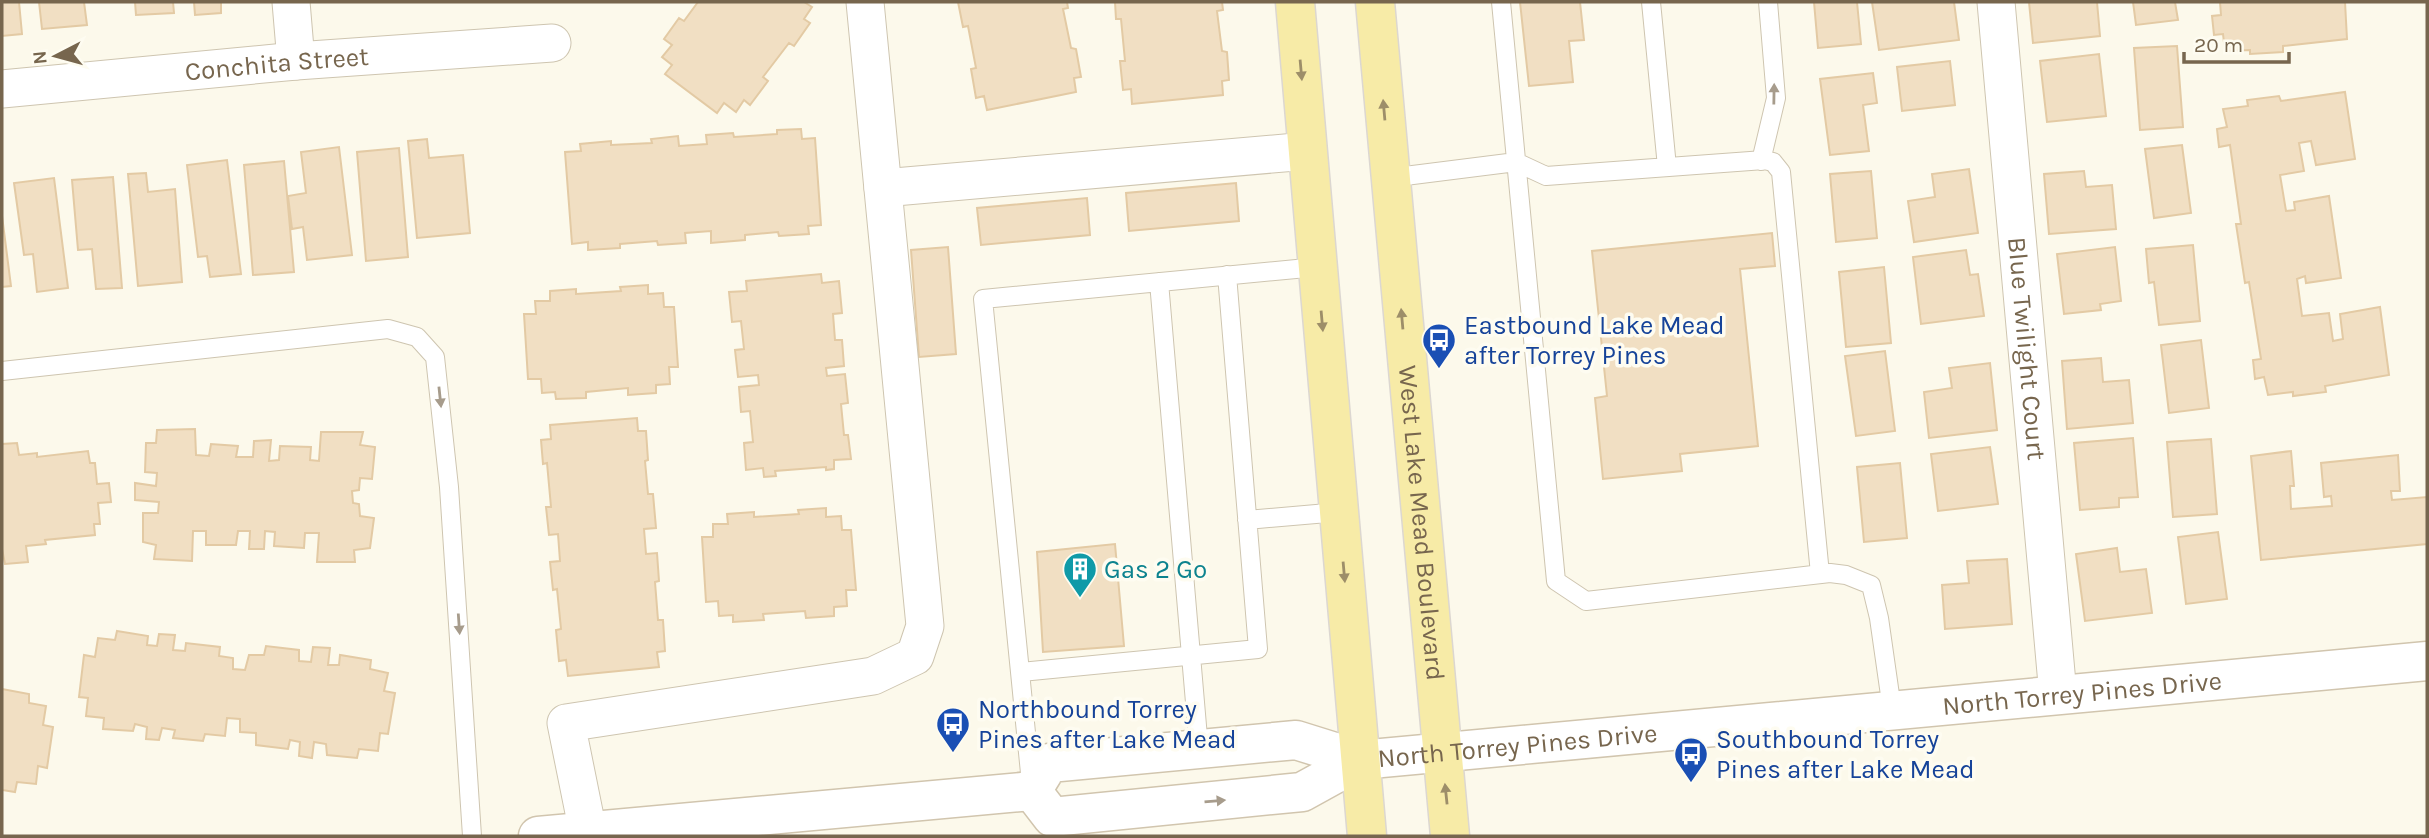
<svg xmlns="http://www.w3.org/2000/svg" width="2429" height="838" font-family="Karla,sans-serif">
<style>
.building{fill:#f1dfc3;stroke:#e3caa4;stroke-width:2}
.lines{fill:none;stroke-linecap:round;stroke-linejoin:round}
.service-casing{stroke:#cec5b0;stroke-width:20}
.minor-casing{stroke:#cec5b0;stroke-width:39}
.secondary-casing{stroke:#d1c5ae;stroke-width:41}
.primary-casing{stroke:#dcd7d1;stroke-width:41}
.service{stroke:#fff;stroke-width:18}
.minor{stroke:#fff;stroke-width:37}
.secondary{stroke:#fff;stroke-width:38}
.primary{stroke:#f7eba7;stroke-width:38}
.oneway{fill:#9d8e69}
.oneway2{fill:#a79c8c}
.labels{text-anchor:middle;stroke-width:7;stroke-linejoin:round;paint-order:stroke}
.street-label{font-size:26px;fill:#77664e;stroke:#fefcf1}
.transit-label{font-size:26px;fill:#164399;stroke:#fefcf1;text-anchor:start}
.culture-label{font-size:26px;fill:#0d838f;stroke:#fefcf1;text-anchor:start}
</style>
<rect width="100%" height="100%" fill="#fcf9eb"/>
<!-- building -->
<path class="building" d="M2,2H19L22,34L2,36Z
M39,2H84L87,25L42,29Z
M135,2H173L174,13L136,15Z
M194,2H221V13L195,15Z
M698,2H804L812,7L804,19L810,23L794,46L789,43L763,77L768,81L750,105L744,100L736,112L724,103L717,113L665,74L672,65L662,57L672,45L664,39L679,18L684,21Z
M958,2H1067L1068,8L1063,9L1071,48L1076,49L1081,77L1074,78L1076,92L987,110L984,96L976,98L971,69L976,68L968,26L963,27Z
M1115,2H1222L1223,10L1217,11L1222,51L1227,52L1229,80L1222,81L1223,95L1132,104L1131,89L1123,90L1120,61H1125L1121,19H1116Z
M1520,2H1580L1584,40L1569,41L1573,82L1529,86Z
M1814,2H1857L1861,44L1818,48Z
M1872,2H1954L1959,40L1879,50Z
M2029,2H2097L2100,36L2033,43Z
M2133,2H2175L2178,20L2136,25Z
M2220,2H2345L2347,39L2283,46V52L2250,54V50L2225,51L2223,34L2214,35L2212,16L2221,15Z
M2177,46L2183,127L2140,130L2134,48Z
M2099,54L2106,116L2047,122L2040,61Z
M1950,61L1955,105L1902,111L1897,67Z
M1873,73L1877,103L1863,105L1869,151L1830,155L1820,79Z
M2345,92L2355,159L2316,165L2311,141L2299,143L2304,171L2280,175L2286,211L2295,210L2294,202L2329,196L2341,278L2306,283L2305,276L2297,279L2302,316L2329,313L2333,341L2343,339L2340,314L2380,307L2389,375L2325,386L2326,392L2293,396V392L2268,395L2264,377L2255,379L2253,360L2261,359L2249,282L2245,283L2236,224H2241L2230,145L2219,147L2217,129L2227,127L2223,109L2248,106L2247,100L2279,96L2281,101Z
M801,129L802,139L815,138L821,225L808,226L809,234L779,236L778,232L745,235V240L711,243V231L685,233L686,243L658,245L657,241L620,244V248L588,250V242L572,244L565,152L581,151L580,144L611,141V145L652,143L651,139L678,136L679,146L707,144L706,135L733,133L734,137L777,134V130Z
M427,139L429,158L463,155L470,233L417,238L408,141Z
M2182,145L2191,213L2154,218L2145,149Z
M339,147L352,255L307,260L303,227L292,229L288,196L306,193L301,152Z
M399,148L408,257L366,261L357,152Z
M227,160L241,274L210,277L207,256L198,257L187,165Z
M284,161L294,272L253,275L244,165Z
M1969,169L1978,233L1914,242L1908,201L1935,197L1932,174Z
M1871,171L1877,238L1836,242L1830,174Z
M2084,171L2086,187L2112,185L2116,229L2049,234L2044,174Z
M146,173L148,192L175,189L182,282L138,286L128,174Z
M113,177L122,288L96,289L92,249L78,250L72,180Z
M54,178L68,288L37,292L33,254L24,255L14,183Z
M1236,183L1239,221L1129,231L1126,193Z
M1087,198L1090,235L981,245L977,208Z
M2,216L11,286L2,287Z
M1772,233L1775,266L1740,269L1758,446L1680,454L1682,471L1603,479L1595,398L1607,396L1592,251Z
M2193,245L2200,321L2159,325L2154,282L2149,283L2146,249Z
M948,247L956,354L919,357L911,250Z
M2115,247L2121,301L2100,304L2101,310L2064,314L2057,254Z
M1966,250L1970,275L1978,274L1984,316L1921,324L1913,257Z
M1884,267L1891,343L1846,347L1839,272Z
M821,274L822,283L839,281L842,313L833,314L835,340H842L844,366L826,368L827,376L845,374L848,403L841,404L844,435H848L851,459L834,460V469L826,470V467L775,471L776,476L764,477L763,468L746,470L744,443L753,442L750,411L741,412L739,387L759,385L758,375L738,377L735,350L744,349L741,321L732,322L729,292L747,291L746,281Z
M648,285V294L663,293L664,307H674L678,367H669L670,384L656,385V393L628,395V388L586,392V398L556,399L555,392L542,393L541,379H528L524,314H536L535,301H550V291L576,289V294L621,291L620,287Z
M2201,340L2209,408L2169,413L2161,345Z
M1885,351L1895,431L1856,436L1845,356Z
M2101,358L2103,382L2129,380L2133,423L2067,429L2062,361Z
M1990,363L1997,430L1929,438L1924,392L1952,388L1949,368Z
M637,418L638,431H646L648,460L645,461L648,494H653L656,528L644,529L646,554L657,553L659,581L655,582L658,620H663L665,651L657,652L659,667L568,676L566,660L559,661L556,630L561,629L557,589L553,590L550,562L560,561L558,534L549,535L546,507H551L547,463L543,464L541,440L551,439L550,425Z
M195,429L196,455L209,456L211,444L238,446L236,457H253L254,441L271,440L269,461L279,460L280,446L311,447L310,460L319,461L321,432H363L360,445L375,447L372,479L360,478L359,490L352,491L353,503L359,504L360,516L374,518L370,548L354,550L355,562H317L319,533H305L304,548L274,546L275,532L265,531L264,549H249L250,531H238L236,545H206V531H193L192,561L154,559L156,545L143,542V513H158L159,502L135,500V483L156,486L157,473L145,472L146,443H156L157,430Z
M2133,438L2138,497L2119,498V507L2080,510L2074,443Z
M2211,439L2217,514L2173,517L2167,442Z
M17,443L19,455L37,453V457L88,451L90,463H95L97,484L109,483L111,502L98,503L100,524H94L95,535L45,540L46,544L26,546L28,562L5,564L2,549V444Z
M1990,447L1998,504L1938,511L1931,454Z
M2291,451L2294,486H2290L2291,509L2332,506L2331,496L2324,497L2321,463L2398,455L2400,491H2391L2392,500L2427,497V544L2261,560L2251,456Z
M1900,463L1907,538L1864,542L1857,467Z
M826,508V517L841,516L842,530H851L856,590H846L847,606L834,607V616L806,618L805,611L763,614L764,620L733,622V615L719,616L718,601L706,602L702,537H713V524H728L727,514L754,512V517L799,514L798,510Z
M2218,532L2227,599L2186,604L2178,537Z
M1115,544L1124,646L1043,652L1037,552Z
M2117,548L2120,572L2146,569L2152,613L2085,621L2076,554Z
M2007,559L2012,624L1945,629L1942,585L1969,583L1967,561Z
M117,631L148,636L147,645L157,646L159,634L175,635L173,650L185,651L186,643L220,647L219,656L233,658V669L245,670L249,655H264L266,646L299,650V661L311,662L313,647L330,648L328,665H339L340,655L371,660L370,669L388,673L384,691L395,693L388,734L380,733L378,751L359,749L357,758L327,755L326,744L314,742L312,758L299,756L300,742L290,740L288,749L256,745V733L240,732V719L227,718L225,736L205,734L203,741L173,738L175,730L162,728L159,740L146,739L147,727L135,724L133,731L103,729L104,718L86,716L88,698L79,697L84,655L95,657L98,638L115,640Z
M2,689L29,694V703L46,706L43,725L53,727L47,768L38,766L36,784L17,782L15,792L2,790Z"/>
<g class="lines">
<!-- service casing -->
<g class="service-casing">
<path id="service" d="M1501,2L1556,581L1586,601L1830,573L1846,575L1871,585L1879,618L1892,709
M1651,2L1667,167
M1761,161L1776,98L1768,2
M1389,178L1516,162L1546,176L1764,160L1773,162L1781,172L1820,574
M1159,282L1199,749
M2,371L388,329L417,337L435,357L449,487L472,836
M1247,520L1339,512
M1021,672L1258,649L1227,275
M1031,783L983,299L1317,267"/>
</g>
<!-- minor casing -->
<g class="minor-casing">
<g id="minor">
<path d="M291,2L296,61"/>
<path id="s1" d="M1996,2L2058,695"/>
<path id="s2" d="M2,89L296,61L552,43"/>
<path d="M883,188L1307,151"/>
<path d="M588,832L566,723L873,676L915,656L925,626L865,2"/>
</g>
</g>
<!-- secondary casing -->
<g class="secondary-casing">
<g id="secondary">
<path id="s3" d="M1032,791L1049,763L1296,740L1360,760L2427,661"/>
<path d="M1032,791L1052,817L1302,792L1360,760"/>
<path d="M538,836L1032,791"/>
</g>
</g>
<!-- primary casing -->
<g class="primary-casing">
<g id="primary">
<path d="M1295,2L1367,836"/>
<path id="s4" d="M1375,2L1450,836"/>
</g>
</g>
<!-- service -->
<use href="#service" class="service"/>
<!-- minor -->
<use href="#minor" class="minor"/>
<!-- secondary -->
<use href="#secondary" class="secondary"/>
<!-- primary -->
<use href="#primary" class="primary"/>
</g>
<!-- one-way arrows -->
<defs><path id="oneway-solid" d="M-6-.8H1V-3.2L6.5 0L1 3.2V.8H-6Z" transform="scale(1.75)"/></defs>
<g class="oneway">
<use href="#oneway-solid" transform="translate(1301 70) rotate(85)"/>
<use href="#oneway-solid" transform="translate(1384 110) rotate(-95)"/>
<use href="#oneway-solid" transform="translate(1402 319) rotate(-95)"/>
<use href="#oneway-solid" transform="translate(1322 321) rotate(85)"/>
<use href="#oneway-solid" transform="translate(1344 572) rotate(85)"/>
<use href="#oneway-solid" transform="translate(1446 794) rotate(-96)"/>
</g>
<g class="oneway2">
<use href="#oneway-solid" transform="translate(1774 94) rotate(-89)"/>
<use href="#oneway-solid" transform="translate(440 397) rotate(84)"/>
<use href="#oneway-solid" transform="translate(459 624) rotate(86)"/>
<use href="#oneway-solid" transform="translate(1215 801) rotate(-5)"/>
</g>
<!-- icons -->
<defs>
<g id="bus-pin" transform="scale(1.75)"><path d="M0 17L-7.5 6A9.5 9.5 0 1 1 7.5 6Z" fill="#1a4fb4" stroke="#fefcf1"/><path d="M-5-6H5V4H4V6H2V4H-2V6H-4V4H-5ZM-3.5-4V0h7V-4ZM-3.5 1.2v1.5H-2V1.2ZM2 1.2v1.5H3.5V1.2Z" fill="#fff"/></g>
<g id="building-pin" transform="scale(1.75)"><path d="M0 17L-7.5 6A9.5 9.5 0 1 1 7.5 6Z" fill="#0f9aa8" stroke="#fefcf1"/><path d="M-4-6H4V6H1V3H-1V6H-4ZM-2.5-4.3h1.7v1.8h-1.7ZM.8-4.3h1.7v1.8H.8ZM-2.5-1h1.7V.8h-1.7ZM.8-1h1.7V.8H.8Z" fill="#fff"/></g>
</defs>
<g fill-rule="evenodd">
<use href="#bus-pin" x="1439" y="340"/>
<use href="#building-pin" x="1080" y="569"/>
<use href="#bus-pin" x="953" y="724"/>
<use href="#bus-pin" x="1691" y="754"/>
</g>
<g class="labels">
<!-- street labels -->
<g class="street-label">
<text dy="9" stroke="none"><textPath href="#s2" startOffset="276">Conchita Street</textPath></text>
<text dy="9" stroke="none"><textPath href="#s1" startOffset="348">Blue Twilight Court</textPath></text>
<text dy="9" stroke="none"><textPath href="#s4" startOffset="523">West Lake Mead Boulevard</textPath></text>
<text dy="9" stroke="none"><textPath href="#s3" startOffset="1073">North Torrey Pines Drive</textPath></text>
<text dy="9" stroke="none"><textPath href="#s3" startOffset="506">North Torrey Pines Drive</textPath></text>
</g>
<!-- transit labels -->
<g class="transit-label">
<text x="1464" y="334">Eastbound Lake Mead<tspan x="1464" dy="30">after Torrey Pines</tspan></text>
<text x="978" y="718">Northbound Torrey<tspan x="978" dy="30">Pines after Lake Mead</tspan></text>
<text x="1716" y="748">Southbound Torrey<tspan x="1716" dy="30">Pines after Lake Mead</tspan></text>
</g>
<!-- culture labels -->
<g class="culture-label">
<text x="1104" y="578">Gas 2 Go</text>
</g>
</g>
<!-- border -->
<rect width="2429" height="838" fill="none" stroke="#77664e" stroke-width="7"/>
<!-- north arrow -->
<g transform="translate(56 56) rotate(264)" stroke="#fefcf1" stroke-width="5" paint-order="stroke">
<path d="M0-5L12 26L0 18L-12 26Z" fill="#77664e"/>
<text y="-10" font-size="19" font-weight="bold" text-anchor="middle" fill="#77664e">N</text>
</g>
<!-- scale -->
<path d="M2184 52v10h105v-10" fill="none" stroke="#77664e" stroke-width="3.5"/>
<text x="2194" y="52" font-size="21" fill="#77664e" stroke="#fefcf1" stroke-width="5" paint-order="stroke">20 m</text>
</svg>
